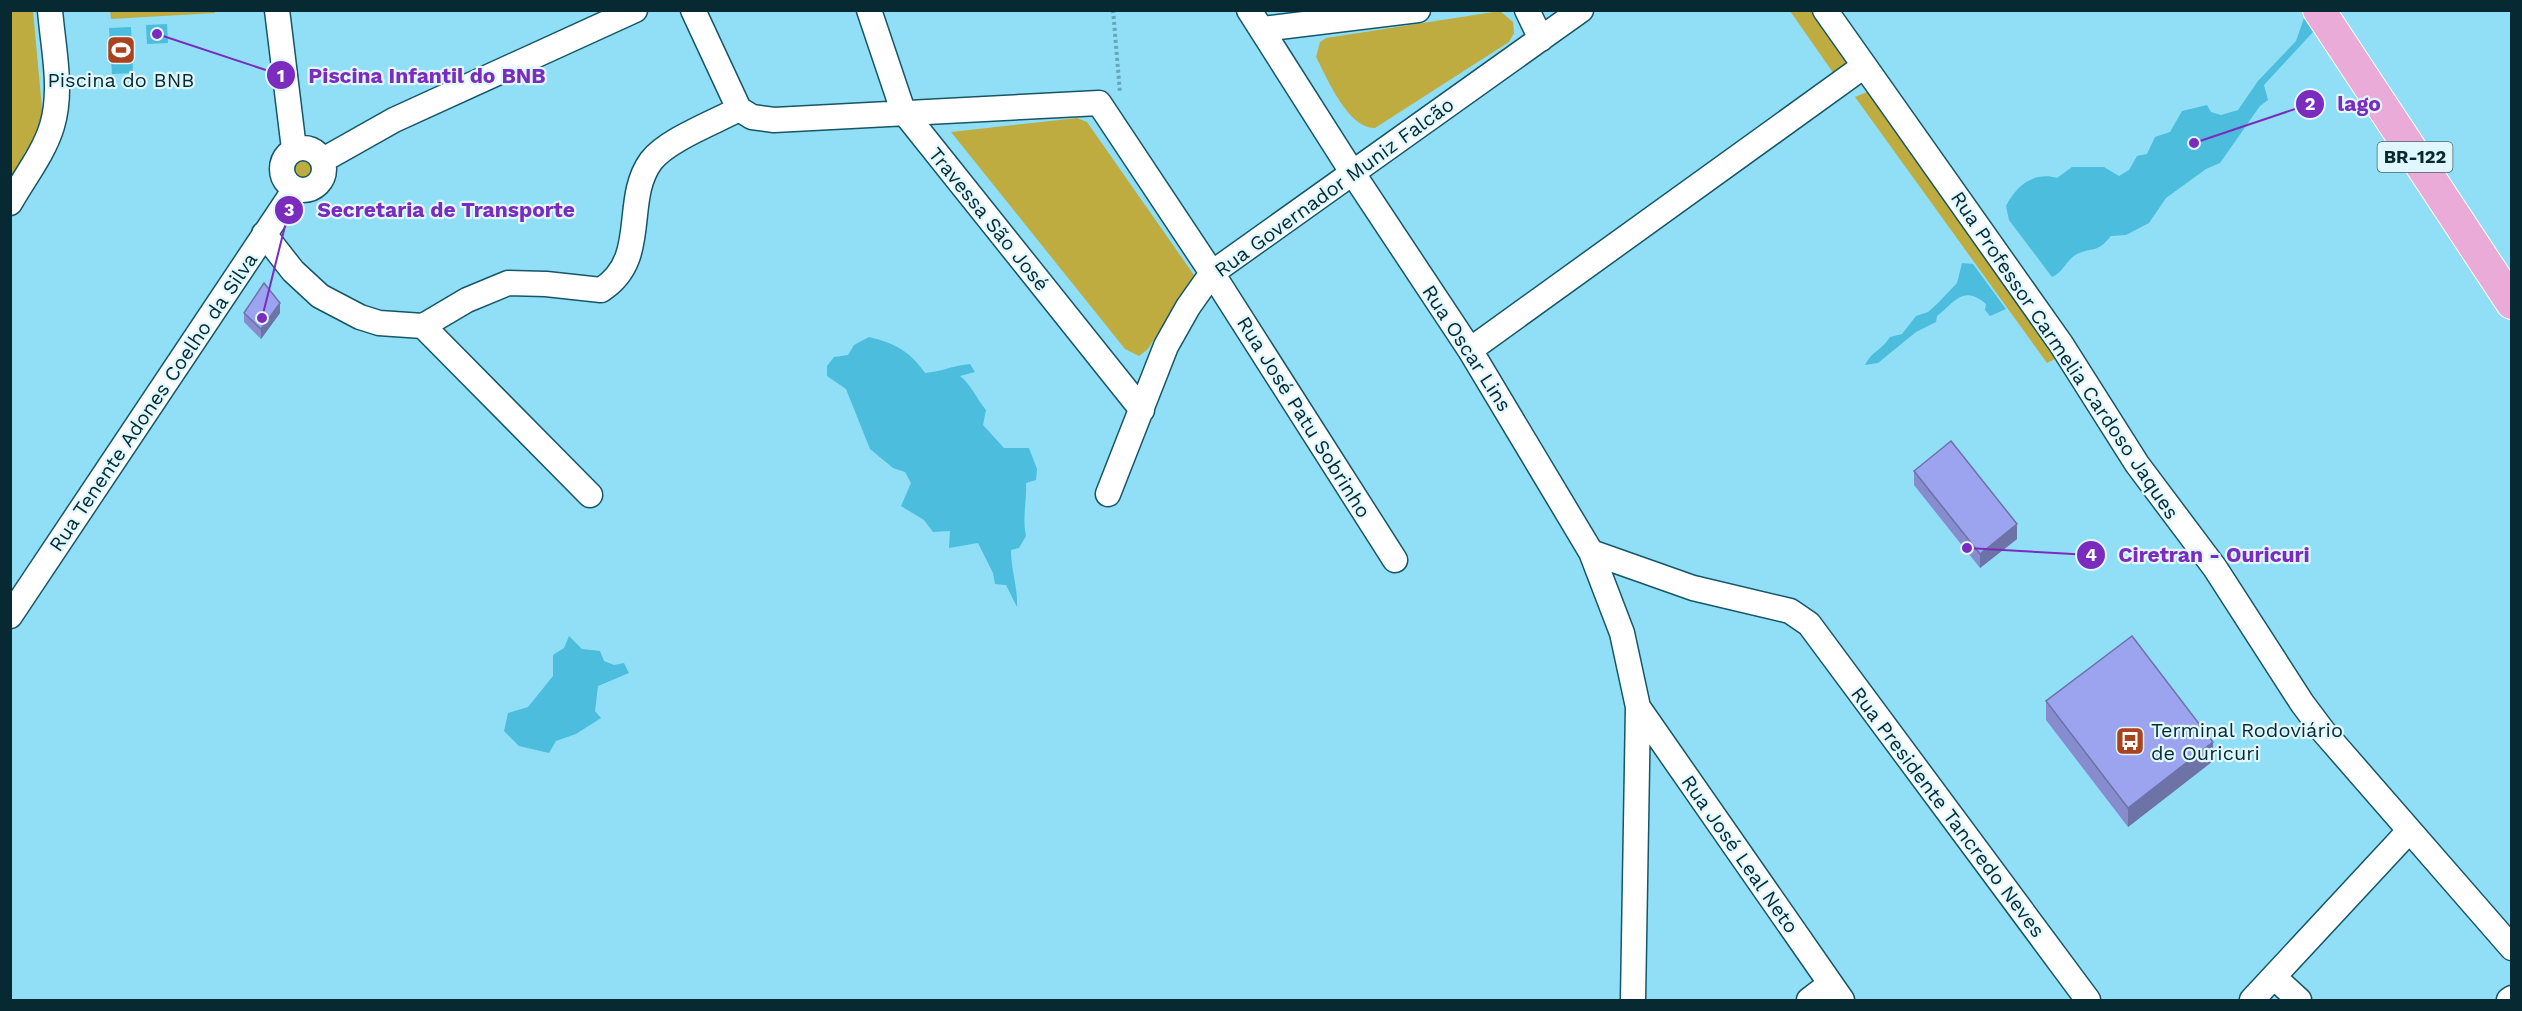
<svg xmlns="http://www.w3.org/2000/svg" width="2522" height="1011" font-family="'Work Sans',sans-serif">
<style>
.green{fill:#bfac41}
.water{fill:#4cbddc}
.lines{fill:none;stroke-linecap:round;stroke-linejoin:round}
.minor-casing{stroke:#165667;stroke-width:27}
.major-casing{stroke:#fff;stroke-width:34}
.path{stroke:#65a7ba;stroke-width:4;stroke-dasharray:3 3;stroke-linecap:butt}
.minor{stroke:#fff;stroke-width:24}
.major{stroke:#eaabd8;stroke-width:32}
.wall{fill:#868cce}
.shaded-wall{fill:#6d72a7}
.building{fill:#9ca3ef;stroke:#6d72a7;stroke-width:1.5}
.labels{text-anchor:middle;stroke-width:4.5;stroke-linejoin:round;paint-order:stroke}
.shield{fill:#e0f7fe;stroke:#47676f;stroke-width:1.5}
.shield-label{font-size:18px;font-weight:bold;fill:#062932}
.poi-label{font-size:20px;fill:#062932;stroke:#e0f7fe}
.street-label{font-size:20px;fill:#062932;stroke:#e0f7fe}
.leader{fill:none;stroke:#7b2cbf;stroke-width:2}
.callout-dot{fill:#7b2cbf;stroke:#e0f7fe;stroke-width:2}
.mark-label{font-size:18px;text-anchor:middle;font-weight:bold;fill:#fff}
.callout-label{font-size:21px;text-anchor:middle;font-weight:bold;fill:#7b2cbf;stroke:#e0f7fe;stroke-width:4.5;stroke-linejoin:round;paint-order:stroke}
</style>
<rect width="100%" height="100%" fill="#90dff7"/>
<!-- green -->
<path class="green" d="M11,11H33L44,130L24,153L26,157L11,203Z
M215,11V13L111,19L110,11Z
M1500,11L1513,22L1514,33L1509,42L1375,128C1348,129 1327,78 1316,57L1320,42L1326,38Z
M1790,11H1813L1850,64L1834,74Z
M1867,92L2059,357L2047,363L1855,97Z
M1077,118L1087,122L1194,275L1148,349L1139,356L1125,349L951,132Z
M290 169a13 13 0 1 1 26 0a13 13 0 1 1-26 0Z"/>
<!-- water -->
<path class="water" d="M2304,18L2313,32L2264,85L2268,100L2260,106L2220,163L2206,169L2166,198L2149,223L2126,235L2111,236C2096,254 2095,246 2077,254C2066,260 2063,273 2052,277L2009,220L2006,206C2016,186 2034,171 2057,178L2072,167H2104L2119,176L2129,170L2137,156L2147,154L2155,137L2170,132L2182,111L2207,105L2211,112L2221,115L2238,110L2258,81L2296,41Z
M167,24L168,43L147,44L146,25Z
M131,27L133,73L112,74L109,28Z
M1962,263L1973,264L2006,309L1990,316L1985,310L1986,304C1963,285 1956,301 1937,316L1936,322L1916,332L1878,363L1865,365C1871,352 1883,349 1890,337L1902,334L1916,316L1928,312L1938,303L1957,283Z
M869,337C894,343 910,351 925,373C941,372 954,365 970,364L975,372L960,376C972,386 976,398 986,410L983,425L1004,448H1029L1037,469L1036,480L1026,483C1027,502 1022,517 1026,536L1019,548L1011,550C1011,571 1018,587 1017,607L1006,585L995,584L993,573L978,543L949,548L950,531L933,532L924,520L901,506L911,483L905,472L893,468L870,449L846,389L827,376V366L834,357L848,355L854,345Z
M569,636L582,649L600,651L604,661L614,665L624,663L629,673L598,686L595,711L601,718L576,734L556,741L549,753L519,746L504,731L508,713L528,707L553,676V655L564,648Z"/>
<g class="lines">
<!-- minor casing -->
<g class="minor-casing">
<path id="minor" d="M277,10L294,149
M693,10L739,109L752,117L774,120L1099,103L1212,273L1395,560
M869,10L903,111L1142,410
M1249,10L1352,172L1470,350L1591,552L1622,633L1638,707L1633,1000
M1527,10L1541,39
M1825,10L2061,344L2137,464L2215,568L2302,703L2323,731L2512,948
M1263,29L1418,10
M282 169a21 21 0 1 1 42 0a21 21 0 1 1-42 0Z
M323,160L394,120L635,10
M10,203C24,178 44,153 52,126C63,89 53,48 50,10
M264,234L293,271L320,296L360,317L379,323L423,326L467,300L508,283L546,284L601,290C650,259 622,201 651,161C667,140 715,122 739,109
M423,326L590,495
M1470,350L1864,66
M1108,494L1166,346L1188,307L1212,273L1581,10
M1591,552L1693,588L1790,611L1809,624L2088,1000
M10,616L295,189
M1638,707L1842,1000
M2274,977L2299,1000
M1809,1000L1830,984
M2252,1000L2409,831
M2509,1000L2512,998"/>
</g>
<!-- major casing -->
<g class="major-casing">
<path id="major" d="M2319,10L2512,303"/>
</g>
<!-- path -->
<path class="path" d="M1113,10L1120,93"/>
<!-- minor -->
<use href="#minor" class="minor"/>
<!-- major -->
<use href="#major" class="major"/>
</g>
<!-- wall -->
<path class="wall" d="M244,313H280L261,339L244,322Z
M1914,471L2017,539L1980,568L1914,485Z
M2046,701L2213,761L2128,827L2046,720Z"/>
<!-- shaded-wall -->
<path class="shaded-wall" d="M280,303V313L261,339V329Z
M2017,524V539L1980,568V554Z
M2213,742V761L2128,827V808Z"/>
<!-- building -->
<path class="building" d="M264,283L280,303L261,329L244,313Z
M1951,441L2017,524L1980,554L1914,471Z
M2132,636L2213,742L2128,808L2046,701Z"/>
<!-- icons -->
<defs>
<g id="stadium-square" transform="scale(1.5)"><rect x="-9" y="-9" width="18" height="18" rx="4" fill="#aa431d" stroke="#e0f7fe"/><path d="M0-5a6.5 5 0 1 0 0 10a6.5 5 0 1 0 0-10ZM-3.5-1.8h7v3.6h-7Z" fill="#fff"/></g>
<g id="bus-square" transform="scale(1.5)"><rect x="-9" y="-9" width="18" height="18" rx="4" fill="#aa431d" stroke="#e0f7fe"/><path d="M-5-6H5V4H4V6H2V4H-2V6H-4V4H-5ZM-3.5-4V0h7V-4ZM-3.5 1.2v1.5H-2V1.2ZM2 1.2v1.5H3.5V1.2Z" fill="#fff"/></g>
</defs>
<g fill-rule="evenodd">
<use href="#stadium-square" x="121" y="50"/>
<use href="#bus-square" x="2130" y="741"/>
</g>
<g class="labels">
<!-- shield labels -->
<rect class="shield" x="2377.5" y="142" width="75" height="30" rx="4.5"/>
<g class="shield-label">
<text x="2415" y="163">BR-122</text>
</g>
<!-- poi labels -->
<g class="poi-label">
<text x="121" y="87">Piscina do BNB</text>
<text x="2151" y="737" text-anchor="start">Terminal Rodoviário<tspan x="2151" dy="23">de Ouricuri</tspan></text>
</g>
<!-- street labels -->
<g class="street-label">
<text transform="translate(1334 187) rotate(-36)" y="7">Rua Governador Muniz Falcão</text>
<text transform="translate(989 219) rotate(51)" y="7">Travessa São José</text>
<text transform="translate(1467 348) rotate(57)" y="7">Rua Oscar Lins</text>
<text transform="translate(2065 355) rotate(56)" y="7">Rua Professor Carmelia Cardoso Jaques</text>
<text transform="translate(153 402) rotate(-56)" y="7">Rua Tenente Adones Coelho da Silva</text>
<text transform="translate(1304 417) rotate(58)" y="7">Rua José Patu Sobrinho</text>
<text transform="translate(1948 812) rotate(53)" y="7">Rua Presidente Tancredo Neves</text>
<text transform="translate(1740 854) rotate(55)" y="7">Rua José Leal Neto</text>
</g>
</g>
<!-- callouts -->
<path class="leader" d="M157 34L281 75M2194 143L2310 104M262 318L289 210M1967 548L2091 555"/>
<g class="callout-dot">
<circle cx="157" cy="34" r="6"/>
<circle cx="2194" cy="143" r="6"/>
<circle cx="262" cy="318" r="6"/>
<circle cx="1967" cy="548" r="6"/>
<circle cx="281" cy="75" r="15"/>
<circle cx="2310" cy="104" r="15"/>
<circle cx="289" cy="210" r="15"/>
<circle cx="2091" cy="555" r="15"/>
</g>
<g class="mark-label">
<text x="281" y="82">1</text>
<text x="2310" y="110">2</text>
<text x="289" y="216">3</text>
<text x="2091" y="561">4</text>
</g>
<g class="callout-label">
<text x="427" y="83">Piscina Infantil do BNB</text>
<text x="2359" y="111">lago</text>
<text x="446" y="217">Secretaria de Transporte</text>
<text x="2214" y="562">Ciretran - Ouricuri</text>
</g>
<!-- border -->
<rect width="2522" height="1011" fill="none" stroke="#062932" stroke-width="24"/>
</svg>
